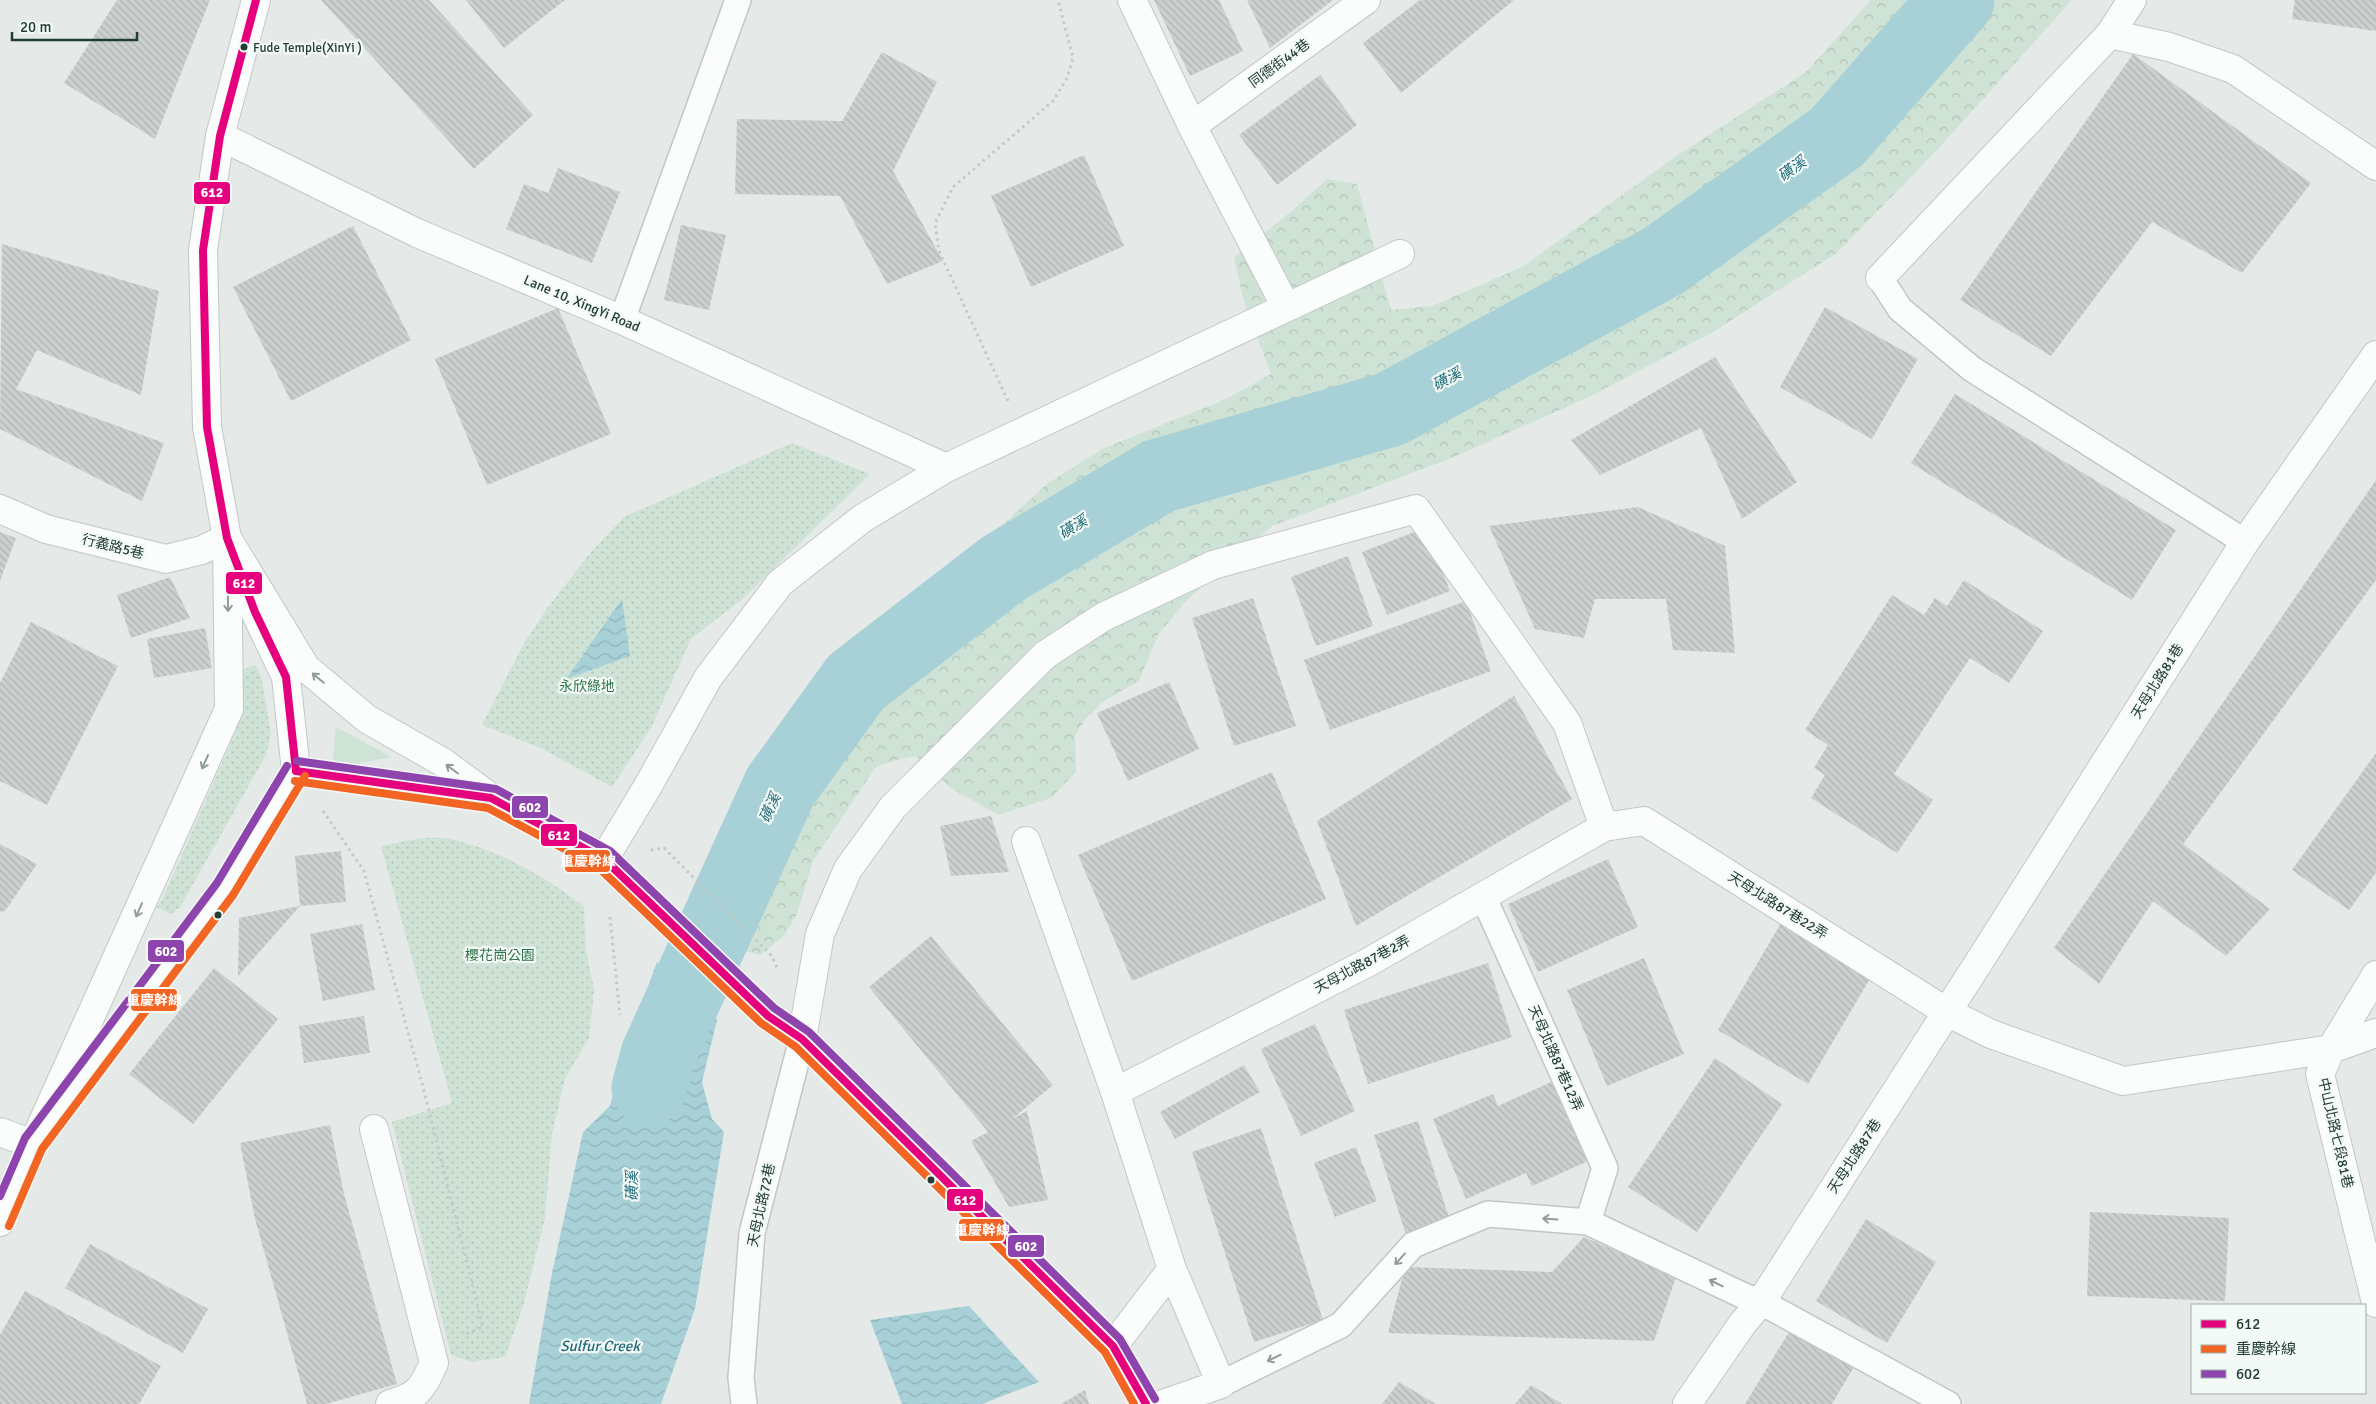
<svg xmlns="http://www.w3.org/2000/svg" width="2376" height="1404" font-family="Signika,'Noto Sans TC',sans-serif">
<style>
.grass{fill:url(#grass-dots)}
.forest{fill:url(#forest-crowns)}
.garden{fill:#cee3d5}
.water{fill:url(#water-waves)}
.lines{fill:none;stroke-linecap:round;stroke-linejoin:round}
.river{stroke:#a7d1d7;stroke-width:75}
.building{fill:url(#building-back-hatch)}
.lane-casing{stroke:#c2c7c5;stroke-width:28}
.street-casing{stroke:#c2c7c5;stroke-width:30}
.secondary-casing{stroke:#c0c8c5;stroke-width:30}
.path{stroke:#c2cac6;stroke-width:3;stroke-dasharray:2.5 4;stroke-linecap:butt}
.lane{stroke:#fbfcfc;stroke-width:25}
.street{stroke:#fbfcfc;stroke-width:28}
.secondary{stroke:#fbfcfc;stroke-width:28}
.bus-1-casing{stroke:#f3f9f6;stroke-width:11}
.bus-2-casing{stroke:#f3f9f6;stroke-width:11}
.bus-3-casing{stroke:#f3f9f6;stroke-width:11}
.bus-1{stroke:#e5007d;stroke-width:8}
.bus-2{stroke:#f26522;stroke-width:8}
.bus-3{stroke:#8e44ad;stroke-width:8}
.oneway{stroke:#8f9c99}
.bus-dot{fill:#233d36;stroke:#f3f9f6;stroke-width:2}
.labels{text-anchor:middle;stroke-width:4.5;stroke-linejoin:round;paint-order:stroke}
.bus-label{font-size:13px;fill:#233d36;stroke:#f3f9f6;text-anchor:start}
.street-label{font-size:14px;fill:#233d36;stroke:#f3f9f6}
.park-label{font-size:14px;fill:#2e7348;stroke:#f3f9f6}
.water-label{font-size:15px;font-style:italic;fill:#1e6978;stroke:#f3f9f6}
.line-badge{stroke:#f3f9f6;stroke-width:2}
.badge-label{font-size:14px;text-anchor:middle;font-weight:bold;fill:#fff}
</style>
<defs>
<pattern id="grass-dots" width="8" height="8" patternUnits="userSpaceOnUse" patternTransform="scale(1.25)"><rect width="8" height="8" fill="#cee3d5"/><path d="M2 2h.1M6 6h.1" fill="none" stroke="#b1c4b7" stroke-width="1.8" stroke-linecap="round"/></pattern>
<pattern id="forest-crowns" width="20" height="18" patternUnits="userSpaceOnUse" patternTransform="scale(1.25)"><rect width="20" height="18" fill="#cee3d5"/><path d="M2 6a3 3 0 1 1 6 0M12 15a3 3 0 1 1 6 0" fill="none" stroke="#b1c4b7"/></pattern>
<pattern id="water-waves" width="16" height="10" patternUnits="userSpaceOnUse" patternTransform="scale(1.25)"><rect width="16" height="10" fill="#a7d1d7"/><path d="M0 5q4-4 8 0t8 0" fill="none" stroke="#8fb4b9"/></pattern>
<pattern id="building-back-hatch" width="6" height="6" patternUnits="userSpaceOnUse" patternTransform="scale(1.25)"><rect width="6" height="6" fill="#ccd1cf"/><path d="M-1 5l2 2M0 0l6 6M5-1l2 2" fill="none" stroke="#afb4b2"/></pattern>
</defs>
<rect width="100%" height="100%" fill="#e5eae8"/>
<!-- grass -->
<path class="grass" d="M792,443L870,474L746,596L691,639L651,728L612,787L540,748L482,725L523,645L548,607L591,552L624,517Z
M255,665L261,676L271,734L266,755L180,907L171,914L156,907L163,898L237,729L244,669Z
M421,838C432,838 445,837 455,840C503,852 545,877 584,906L586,950L594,990L589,1038L565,1079L552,1134L545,1218L523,1307L505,1357L472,1362L451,1355L392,1122L452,1103L381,846Z"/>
<!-- forest -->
<path class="forest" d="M1871,0H2072L1937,150L1837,253L1713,332L1589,397L1449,459L1272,526L1185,602L1158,635L1139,681L1104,701L1085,719L1075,736L1076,772L1051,798L998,815L951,788L916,756L896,760L876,767L813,861L797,914L784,936L760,955L733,947L691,899L713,857L783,750L859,657L1047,484L1102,449L1226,399L1271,374L1243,298L1234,257L1293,210L1327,179L1357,184L1391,310L1432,306L1522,267L1675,157L1806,72Z"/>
<!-- garden -->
<path class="garden" d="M336,727L392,757L332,768Z"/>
<!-- water -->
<path class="water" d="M622,599L630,656L566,679Z
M657,962L717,1020L702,1082L712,1119L724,1132L695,1309L661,1404H529L552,1273L583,1132L610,1106L622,1058Z
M969,1306L1039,1382L982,1404H902L870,1320Z"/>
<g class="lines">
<!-- river -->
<path class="river" d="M649,1088L658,1055L780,787L856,682L1004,568L1159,476L1391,409L1663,261L1837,137L1957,0"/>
</g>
<!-- building -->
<path class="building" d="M117,0H210L155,139L64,83Z
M321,0H429L533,115L474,169Z
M466,0H565L504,48Z
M1154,0H1219L1243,51L1190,76Z
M1247,0H1333L1270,48Z
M1420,0H1514L1401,93L1363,43Z
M2295,0H2376V31L2292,19Z
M882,52L937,82L893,171L943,261L887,284L840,196L735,194L737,119L842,121Z
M2133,54L2311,183L2242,273L2152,222L2051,356L1960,300Z
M1320,75L1357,125L1277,185L1239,135Z
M1084,155L1124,246L1031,287L991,196Z
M558,168L620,192L592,263L506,229L524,184L548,193Z
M681,225L726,235L709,310L664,300Z
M353,226L411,340L291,401L233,287Z
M2,244L159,291L141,395L37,350L16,389L164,443L142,501L0,429Z
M1825,307L1918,359L1872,439L1780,387Z
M558,308L611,434L487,485L435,359Z
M1715,357L1797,482L1742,519L1701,428L1600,475L1571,440Z
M1955,394L2176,530L2132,600L1911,463Z
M2376,480V580L2183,844L2270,909L2226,956L2153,901L2099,984L2054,948Z
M1638,507L1725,546L1735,653L1673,650L1666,599H1595L1584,638L1535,629L1489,526Z
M1425,528L1450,591L1387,615L1362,552Z
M0,532L16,538L0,581Z
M1348,556L1373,626L1316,646L1291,577Z
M170,577L190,618L131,638L117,595Z
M1964,580L2043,631L2009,683L1970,658L1894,774L1933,800L1897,853L1811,798L1825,775L1814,768L1828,745L1805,730L1892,595L1924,615L1935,598L1947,606Z
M1253,598L1296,726L1234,746L1192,618Z
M1466,601L1491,671L1330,730L1304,660Z
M31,622L118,666L47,805L0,781V683Z
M205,628L212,668L154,678L147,639Z
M1169,682L1199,749L1128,781L1097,713Z
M1514,696L1572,799L1356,926L1317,821Z
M2376,753V873L2349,910L2292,870Z
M1272,772L1326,899L1132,981L1078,855Z
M991,816L1009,872L951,876L940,826Z
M0,844L37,864L5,911L0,912Z
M341,851L346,902L300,906L295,856Z
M1608,859L1638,927L1538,972L1508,904Z
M300,906L238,976L239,918Z
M1781,923L1871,977L1808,1084L1718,1030Z
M362,924L375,990L323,1001L310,934Z
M931,936L1053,1085L1012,1119L1027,1111L1048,1200L1009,1207L971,1141L988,1132L869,987Z
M1644,958L1684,1054L1607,1086L1567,990Z
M1488,963L1512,1037L1368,1084L1344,1010Z
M214,968L278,1019L193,1124L129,1074Z
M364,1016L370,1053L304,1063L299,1026Z
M1315,1024L1355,1111L1301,1136L1261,1049Z
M1715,1058L1782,1104L1697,1232L1628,1187Z
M1244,1065L1260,1092L1175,1139L1160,1112Z
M1560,1078L1595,1158L1532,1186L1526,1173L1466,1199L1433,1119L1493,1094L1498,1106Z
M1418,1121L1451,1224L1407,1238L1374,1135Z
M330,1125L344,1194L397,1384L326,1404H307L255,1219L240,1143Z
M1261,1128L1323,1320L1254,1342L1192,1152Z
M1356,1147L1377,1201L1335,1217L1314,1163Z
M2090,1212L2229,1218L2225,1301L2087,1296Z
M1866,1219L1936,1262L1887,1343L1816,1301Z
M1584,1237L1676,1277L1654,1341L1388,1333L1405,1267L1552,1272Z
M90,1244L208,1309L183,1353L65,1288Z
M25,1291L161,1366L139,1404H0V1335Z
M1795,1322L1858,1360L1832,1404H1745Z
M1399,1382L1436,1404H1382Z
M1531,1385L1562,1404H1515Z
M1085,1390L1089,1404H1061Z"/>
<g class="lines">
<!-- lane casing -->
<g class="lane-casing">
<path id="lane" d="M1880,278L1900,309L1972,369L2245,542
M622,320L738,0
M1483,896L1605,1168L1588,1222
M1221,1384L1341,1325L1413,1245L1488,1214L1588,1222L1744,1296L1761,1302L1948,1404
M744,1404L741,1378L752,1233L802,1039"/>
</g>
<!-- street casing -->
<g class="street-casing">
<path id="street" d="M1132,0L1192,126L1286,307
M2110,34L2169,47L2233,69L2376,166
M1192,126L1366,0
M220,136L417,233L622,320L946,468
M1880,278L2110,34L2132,0
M0,509L46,529L166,559L202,550L227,538L306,668L367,719L444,763L490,797
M296,771L491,798L604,859L768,1016L802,1039L1113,1346L1146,1404
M1026,841L1115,1092L1172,1269L1113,1346
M604,859L648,786L708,678L780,583L863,518L946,468L1400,254
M2376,975L2331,1049L2320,1074L2376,1303
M802,1039L820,934L848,869L893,807L1045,655L1103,617L1213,565L1416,509L1567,723L1604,827
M1115,1092L1367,963L1604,827L1644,821L1947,1012L1991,1034L2123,1081L2331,1049L2376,1033
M374,1129L434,1363C422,1389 419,1396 390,1404
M0,1132L33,1144
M1163,1404L1221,1384L1172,1269
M1687,1404L1743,1323L1761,1302L1986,951L2245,542L2376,355"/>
</g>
<!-- secondary casing -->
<g class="secondary-casing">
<path id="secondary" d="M33,1144L229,709L227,538L207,427L203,250L220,136L256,0
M0,1222L33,1144L225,889L296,771L286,677L255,612L234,556"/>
</g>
<!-- path -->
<path class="path" d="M1008,401L939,251L935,223L953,187L1053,101L1067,78L1073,58L1058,0
M323,811L364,871L423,1087L483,1327L463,1335
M651,850L664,848L772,956L777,968
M610,917L620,1015"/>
<!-- lane -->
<use href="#lane" class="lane"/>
<!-- street -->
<use href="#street" class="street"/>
<!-- secondary -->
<use href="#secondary" class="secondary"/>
<!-- bus-1 casing -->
<g class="bus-1-casing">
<path id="bus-1" d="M256,0L220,136L203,250L207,427L227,538L255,612L286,677L296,771
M296,771L491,798L604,859L768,1016L802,1039L1113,1346L1146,1404"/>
</g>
<!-- bus-2 casing -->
<g class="bus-2-casing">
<path id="bus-2" d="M295,781L488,808L598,867L761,1023L796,1047L1105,1352L1134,1404
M9,1226L42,1149L233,895L305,776"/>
</g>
<!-- bus-3 casing -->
<g class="bus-3-casing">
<path id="bus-3" d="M297,761L496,789L610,851L774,1008L809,1032L1120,1339L1155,1399
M0,1196L25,1138L217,883L287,766"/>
</g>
<!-- bus-1 -->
<use href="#bus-1" class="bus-1"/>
<!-- bus-2 -->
<use href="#bus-2" class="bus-2"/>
<!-- bus-3 -->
<use href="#bus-3" class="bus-3"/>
</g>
<!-- one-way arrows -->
<defs><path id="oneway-shaft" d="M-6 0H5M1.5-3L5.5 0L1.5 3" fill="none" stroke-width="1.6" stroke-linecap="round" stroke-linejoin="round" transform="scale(1.25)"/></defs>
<g class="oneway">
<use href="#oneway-shaft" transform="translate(228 604) rotate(89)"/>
<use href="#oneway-shaft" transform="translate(318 678) rotate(-140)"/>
<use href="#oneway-shaft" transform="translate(205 762) rotate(114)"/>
<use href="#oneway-shaft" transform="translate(452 769) rotate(-143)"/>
<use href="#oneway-shaft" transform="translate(139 910) rotate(114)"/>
<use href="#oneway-shaft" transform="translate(1550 1219) rotate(-176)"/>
<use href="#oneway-shaft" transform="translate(1400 1259) rotate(132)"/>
<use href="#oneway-shaft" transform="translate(1716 1283) rotate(-154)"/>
<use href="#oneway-shaft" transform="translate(1274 1358) rotate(154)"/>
</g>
<!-- markers -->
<g class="bus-dot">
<circle cx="244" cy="47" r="4.5"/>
<circle cx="218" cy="915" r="4.5"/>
<circle cx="931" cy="1180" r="4.5"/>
</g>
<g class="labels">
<!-- bus labels -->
<g class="bus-label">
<text x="253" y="52">Fude Temple(XinYi )</text>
</g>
<!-- street labels -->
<g class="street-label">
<text transform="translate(1279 63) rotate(-36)" y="5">同德街44巷</text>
<text transform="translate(582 303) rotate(23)" y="5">Lane 10, XingYi Road</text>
<text transform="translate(113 546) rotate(14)" y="5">行義路5巷</text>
<text transform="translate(2157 681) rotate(-58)" y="5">天母北路81巷</text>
<text transform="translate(1778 905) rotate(32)" y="5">天母北路87巷22弄</text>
<text transform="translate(1362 964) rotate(-28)" y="5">天母北路87巷2弄</text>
<text transform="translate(1556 1058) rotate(66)" y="5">天母北路87巷12弄</text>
<text transform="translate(2336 1133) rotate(77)" y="5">中山北路七段81巷</text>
<text transform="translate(1854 1156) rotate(-57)" y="5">天母北路87巷</text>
<text transform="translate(761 1205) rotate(-78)" y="5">天母北路72巷</text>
</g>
<!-- park labels -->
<g class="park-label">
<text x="587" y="691">永欣綠地</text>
<text x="500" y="960">櫻花崗公園</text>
</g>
<!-- water labels -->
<g class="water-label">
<text transform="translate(1792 169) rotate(-36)" y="5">磺溪</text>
<text transform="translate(1447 379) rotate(-28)" y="5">磺溪</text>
<text transform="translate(1073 527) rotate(-31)" y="5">磺溪</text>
<text transform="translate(770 808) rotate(-65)" y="5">磺溪</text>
<text transform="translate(632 1186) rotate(-90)" y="5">磺溪</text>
<text x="600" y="1351">Sulfur Creek</text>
</g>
</g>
<g class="line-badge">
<rect x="193" y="181" width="38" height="24" rx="5" fill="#e5007d"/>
<rect x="225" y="571" width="38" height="24" rx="5" fill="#e5007d"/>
<rect x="511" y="795" width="38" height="24" rx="5" fill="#8e44ad"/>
<rect x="540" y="823" width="38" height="24" rx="5" fill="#e5007d"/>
<rect x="564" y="849" width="47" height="24" rx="5" fill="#f26522"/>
<rect x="147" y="939" width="38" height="24" rx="5" fill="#8e44ad"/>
<rect x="130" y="988" width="48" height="24" rx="5" fill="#f26522"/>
<rect x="946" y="1188" width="38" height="24" rx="5" fill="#e5007d"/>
<rect x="958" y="1218" width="47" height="24" rx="5" fill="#f26522"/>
<rect x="1007" y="1234" width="38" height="24" rx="5" fill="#8e44ad"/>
</g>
<g class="badge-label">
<text x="212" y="197">612</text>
<text x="244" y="588">612</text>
<text x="530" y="812">602</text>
<text x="559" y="840">612</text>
<text x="588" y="866">重慶幹線</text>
<text x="166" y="956">602</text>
<text x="154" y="1005">重慶幹線</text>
<text x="965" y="1205">612</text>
<text x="982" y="1235">重慶幹線</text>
<text x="1026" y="1251">602</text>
</g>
<!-- legend -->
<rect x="2191" y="1304" width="175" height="90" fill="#f3f9f6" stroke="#a0aea9"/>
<rect x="2201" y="1320" width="25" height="8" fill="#e5007d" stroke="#a0aea9"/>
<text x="2236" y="1329" font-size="15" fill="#233d36">612</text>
<rect x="2201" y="1345" width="25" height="8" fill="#f26522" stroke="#a0aea9"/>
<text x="2236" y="1354" font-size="15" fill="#233d36">重慶幹線</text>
<rect x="2201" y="1370" width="25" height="8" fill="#8e44ad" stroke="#a0aea9"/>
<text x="2236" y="1379" font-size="15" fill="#233d36">602</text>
<!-- scale -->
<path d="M12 32v8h125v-8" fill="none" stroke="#233d36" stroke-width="2.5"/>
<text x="20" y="32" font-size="15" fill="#233d36" stroke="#f3f9f6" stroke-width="4" paint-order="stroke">20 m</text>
</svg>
